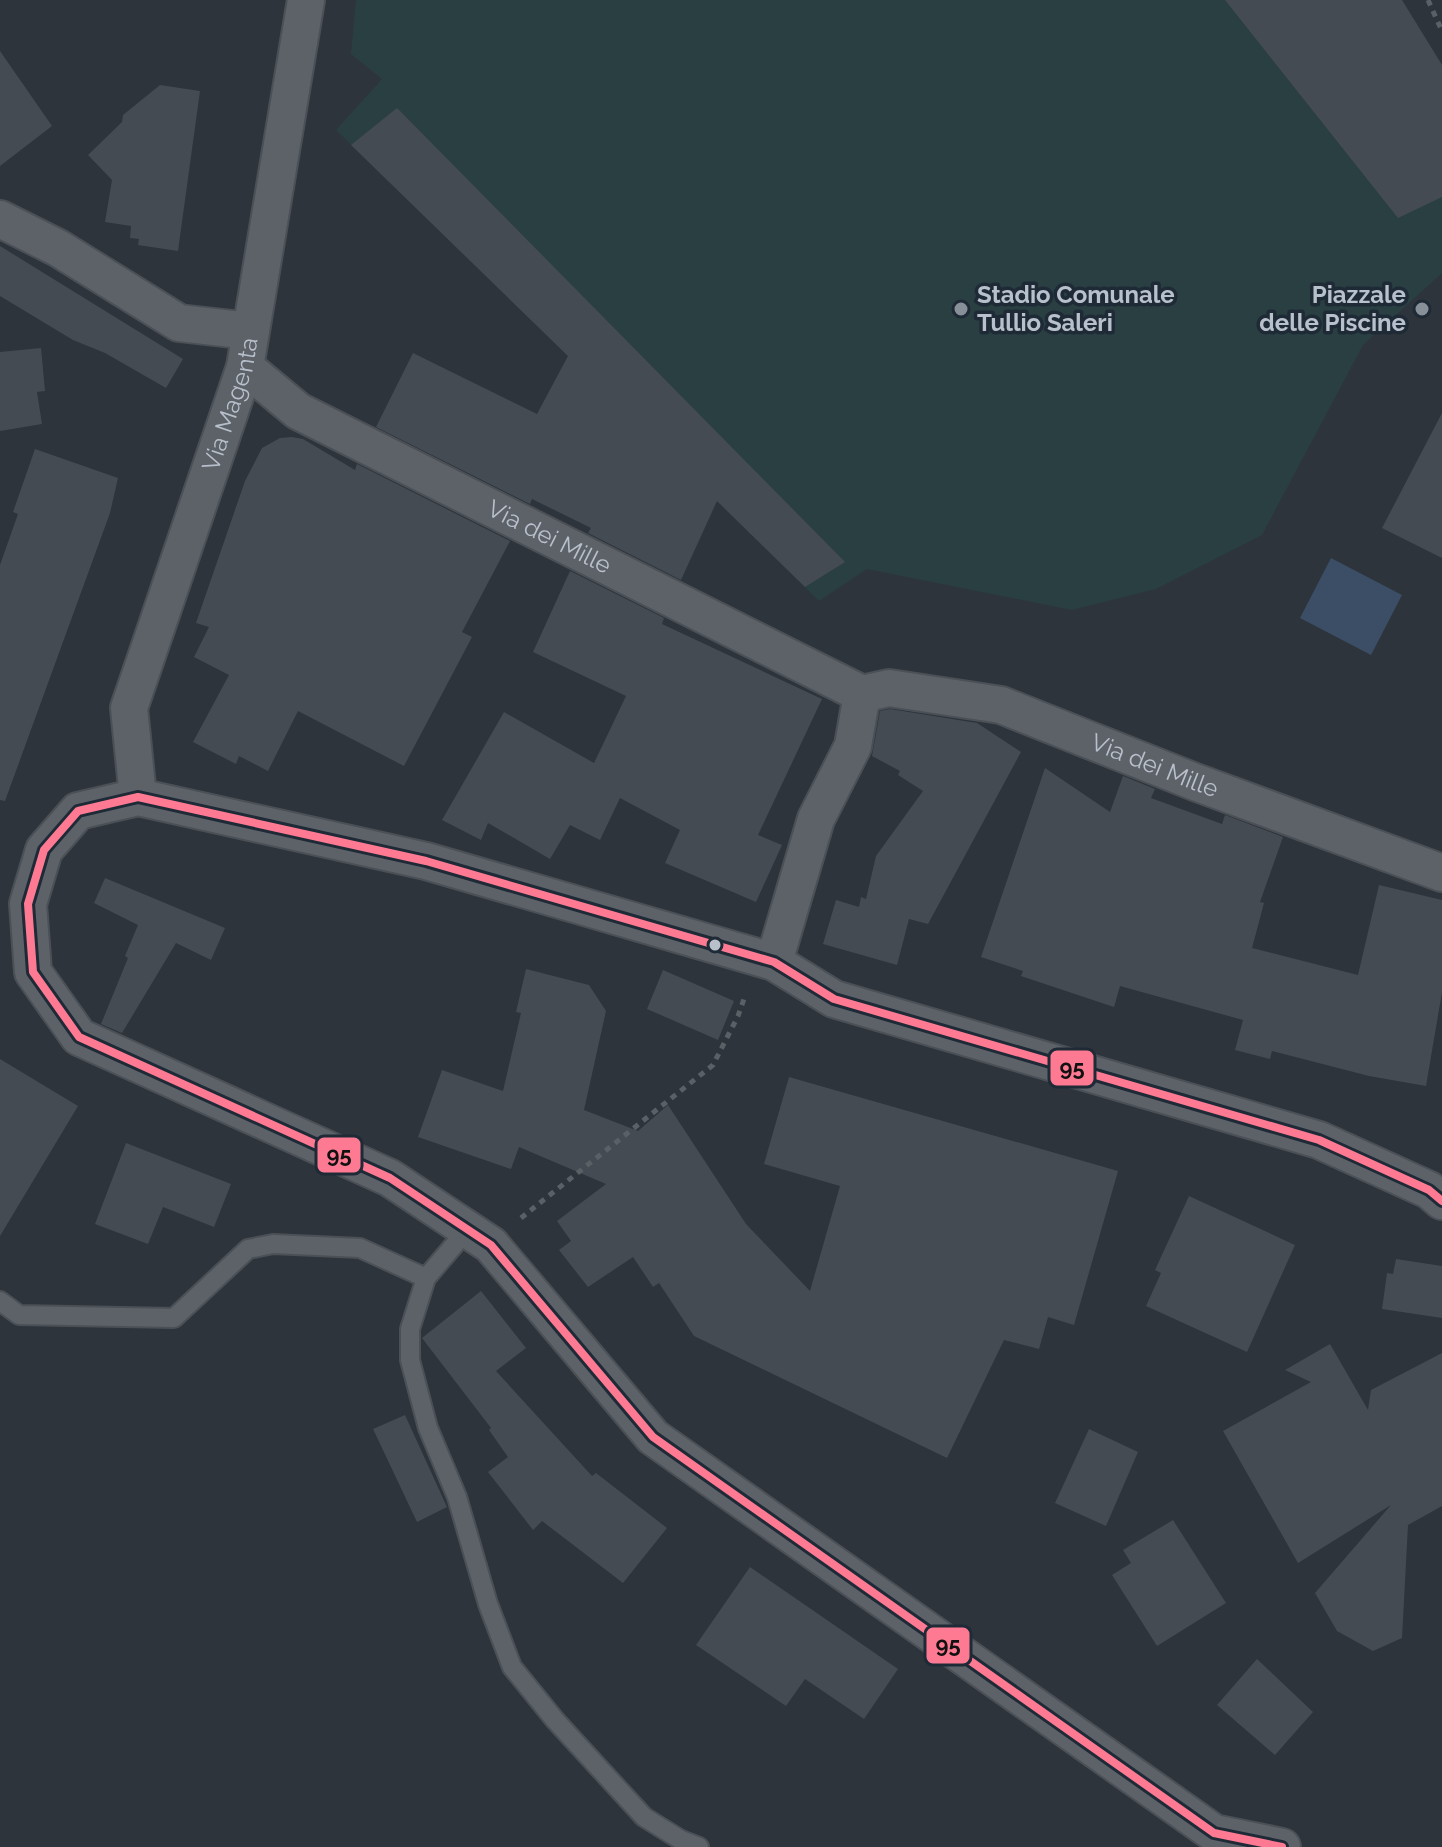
<svg xmlns="http://www.w3.org/2000/svg" width="1442" height="1847" font-family="Raleway,sans-serif">
<style>
.green{fill:#2a3f42}
.water{fill:#3b4e66}
.building{fill:#454b52}
.lines{fill:none;stroke-linecap:round;stroke-linejoin:round}
.service-casing{stroke:#4b5056;stroke-width:22}
.minor-casing{stroke:#4b5056;stroke-width:40}
.path{stroke:#5a6166;stroke-width:5;stroke-dasharray:6 6;stroke-linecap:butt}
.service{stroke:#5d6269;stroke-width:18}
.minor{stroke:#5d6269;stroke-width:36}
.bus-1-casing{stroke:#1f2a37;stroke-width:14}
.bus-1{stroke:#fe7a93;stroke-width:8}
.poi-dot{fill:#878f99;stroke:#1f2a37;stroke-width:3}
.bus-dot{fill:#b8c0cb;stroke:#1f2a37;stroke-width:3}
.labels{text-anchor:middle;stroke-width:7;stroke-linejoin:round;paint-order:stroke}
.poi-label{font-size:24px;font-weight:bold;fill:#b8c0cb;stroke:#1f2a37;text-anchor:start}
.street-label{font-size:24px;fill:#b8c0cb;stroke:#1f2a37}
.line-badge{stroke:#1f2a37;stroke-width:3}
.pale-badge-label{font-size:22px;text-anchor:middle;font-weight:bold;fill:#111}
</style>
<rect width="100%" height="100%" fill="#2d343c"/>
<!-- green -->
<path class="green" d="M356,0H1402L1442,65V273L1363,345L1262,535L1156,589L1072,610L867,569L819,601L336,130L382,79L351,54Z"/>
<!-- water -->
<path class="water" d="M1331,558L1402,595L1371,655L1300,618Z"/>
<!-- building -->
<path class="building" d="M1225,0H1402L1442,65V197L1398,218Z
M0,51L52,126L0,166Z
M160,85L200,91L178,251L138,245L139,239L130,238L131,226L105,222L112,180L88,155L122,122L123,115Z
M397,108L845,562L805,587L717,501L681,580L588,533L591,528L532,499L530,504L376,427L413,353L537,414L568,356L351,145Z
M0,246L183,359L166,388L105,353L73,340L0,296Z
M41,348L45,391L37,392L42,424L0,431V352Z
M1442,413V558L1382,528Z
M292,437L303,439L355,470L357,464L510,541L462,632L472,637L404,766L298,711L268,771L239,756L236,764L193,742L229,675L194,657L209,627L196,623L245,481L262,448L280,438Z
M35,449L118,478L110,513L5,801L0,800V565L18,514L13,512Z
M570,571L664,618L662,624L822,699L758,835L782,845L756,902L665,863L680,830L620,798L600,840L570,825L550,859L488,823L481,840L442,820L504,712L594,763L626,696L533,652Z
M890,709L977,723L1021,752L928,924L909,919L897,965L823,944L836,900L859,907L861,897L866,899L876,856L923,791L898,775L900,771L872,756L880,711Z
M1045,768L1110,812L1123,776L1155,789L1151,798L1222,824L1225,815L1283,837L1260,902L1264,903L1252,948L1358,975L1379,885L1442,900V992L1426,1086L1369,1076L1272,1051L1270,1059L1235,1050L1243,1020L1120,986L1114,1007L1021,976L1023,971L981,957Z
M105,878L225,928L211,960L176,943L122,1033L101,1024L128,958L125,956L138,925L94,903Z
M526,969L589,985L606,1011L584,1110L638,1131L668,1105L746,1224L810,1291L840,1186L764,1164L789,1077L1118,1171L1074,1325L1048,1317L1039,1349L1004,1340L947,1458L694,1336L659,1283L653,1287L633,1257L588,1287L559,1250L571,1241L557,1221L606,1184L519,1147L511,1169L418,1137L442,1070L503,1091L521,1013L516,1012Z
M663,970L734,1001L718,1040L647,1009Z
M0,1059L78,1106L0,1236Z
M126,1143L231,1184L214,1227L163,1207L148,1244L95,1224Z
M1189,1196L1295,1245L1247,1352L1146,1306L1161,1273L1155,1270Z
M1396,1259L1442,1266V1318L1382,1309L1387,1273L1393,1274Z
M481,1291L526,1348L496,1371L592,1476L596,1473L667,1528L623,1583L542,1521L533,1530L488,1472L508,1457L489,1430L491,1428L422,1338Z
M1330,1344L1368,1410L1371,1390L1442,1353V1506L1408,1525L1402,1638L1373,1651L1337,1631L1315,1593L1391,1505L1298,1563L1223,1431L1311,1382L1285,1370Z
M405,1415L447,1507L417,1522L373,1429Z
M1089,1429L1138,1452L1106,1526L1055,1503Z
M1173,1520L1226,1603L1157,1646L1112,1575L1131,1563L1123,1550Z
M750,1567L898,1669L864,1719L805,1679L786,1706L696,1645Z
M1257,1659L1313,1712L1275,1755L1217,1705Z"/>
<g class="lines">
<!-- service casing -->
<g class="service-casing">
<path id="service" d="M467,1230L426,1278L410,1329V1360L428,1428L457,1497L488,1604L512,1667L555,1720L644,1817L681,1840L699,1847
M0,1301L19,1315L174,1318L248,1249L273,1244L360,1248L426,1278"/>
</g>
<!-- minor casing -->
<g class="minor-casing">
<g id="minor">
<path d="M0,219L58,248L179,323L250,331"/>
<path id="s1" d="M245,367L298,411L862,694L889,688L1001,705L1195,782L1442,873"/>
<path id="s2" d="M138,797L129,708L245,367L306,0"/>
<path d="M774,962L816,819L853,746L862,694"/>
<path d="M1282,1847L1214,1833L653,1437L491,1245L390,1178L79,1037L33,972L28,904L44,850L78,811L138,797L426,861L774,962L834,999L1319,1140L1429,1190L1442,1201"/>
</g>
</g>
<!-- path -->
<path class="path" d="M1428,0L1442,31
M521,1218L713,1065L738,1016L745,996"/>
<!-- service -->
<use href="#service" class="service"/>
<!-- minor -->
<use href="#minor" class="minor"/>
<!-- bus-1 casing -->
<g class="bus-1-casing">
<path id="bus-1" d="M1282,1847L1214,1833L653,1437L491,1245L390,1178L79,1037L33,972L28,904L44,850L78,811L138,797L426,861L774,962L834,999L1319,1140L1429,1190L1442,1201"/>
</g>
<!-- bus-1 -->
<use href="#bus-1" class="bus-1"/>
</g>
<!-- markers -->
<g class="poi-dot">
<circle cx="961" cy="309" r="8"/>
<circle cx="1422" cy="309" r="8"/>
</g>
<circle class="bus-dot" cx="715" cy="945" r="7"/>
<g class="labels">
<!-- poi labels -->
<g class="poi-label">
<text x="977" y="303">Stadio Comunale<tspan x="977" dy="28">Tullio Saleri</tspan></text>
<text x="1406" y="303" text-anchor="end">Piazzale<tspan x="1406" dy="28">delle Piscine</tspan></text>
</g>
<!-- street labels -->
<g class="street-label">
<text dy="8" stroke="none"><textPath href="#s2" startOffset="410">Via Magenta</textPath></text>
<text dy="8" stroke="none"><textPath href="#s1" startOffset="350">Via dei Mille</textPath></text>
<text dy="8" stroke="none"><textPath href="#s1" startOffset="1006">Via dei Mille</textPath></text>
</g>
</g>
<g class="line-badge">
<rect x="1049" y="1049" width="46" height="38" rx="8" fill="#fe7a93"/>
<rect x="316" y="1136" width="46" height="38" rx="8" fill="#fe7a93"/>
<rect x="925" y="1626" width="46" height="39" rx="8" fill="#fe7a93"/>
</g>
<g class="pale-badge-label">
<text x="1072" y="1076">95</text>
<text x="339" y="1163">95</text>
<text x="948" y="1653">95</text>
</g>
</svg>
